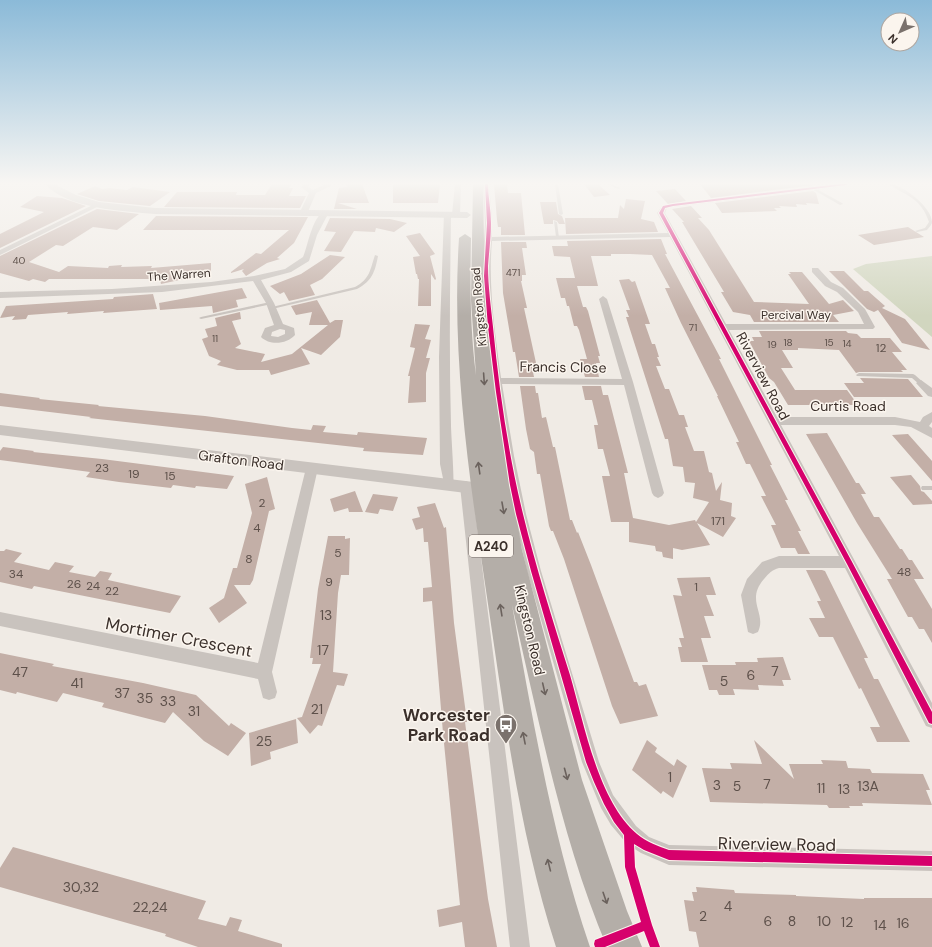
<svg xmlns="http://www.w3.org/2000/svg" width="932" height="947" font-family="'DM Sans',sans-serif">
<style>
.green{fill:#d1d6bf}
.building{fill:#c3afa7}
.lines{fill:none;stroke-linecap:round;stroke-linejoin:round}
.service{fill:#c9c3be;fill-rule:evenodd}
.minor{fill:#c9c3be;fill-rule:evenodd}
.tertiary{fill:#c9c3be;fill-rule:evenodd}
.trunk{fill:#b4aea8;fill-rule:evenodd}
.cycleway-casing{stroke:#fbf5ee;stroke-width:2}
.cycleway{fill:#d6006c;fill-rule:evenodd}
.oneway{stroke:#6b625d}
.labels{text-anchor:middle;stroke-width:3;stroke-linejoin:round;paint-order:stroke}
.far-number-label{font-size:10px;fill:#5d504a}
.far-street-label{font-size:12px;fill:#3b302b;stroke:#fbf5ee}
.number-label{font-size:12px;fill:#5d504a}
.shield{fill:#fbf5ee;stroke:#756b66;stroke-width:1}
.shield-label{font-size:13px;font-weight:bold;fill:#3b302b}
.street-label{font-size:14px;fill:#3b302b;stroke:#fbf5ee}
.near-number-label{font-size:14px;fill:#5d504a}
.near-street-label{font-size:17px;fill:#3b302b;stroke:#fbf5ee}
.near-poi-label{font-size:17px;font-weight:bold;fill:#3b302b;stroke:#fbf5ee;text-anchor:end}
</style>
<rect width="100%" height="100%" fill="#f0ebe5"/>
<!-- green -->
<path class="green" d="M932,256V337L853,269L866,264Z"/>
<!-- building -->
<path class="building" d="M272,184H292L289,188H293L289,196H306L300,208L164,207L177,192H237L236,195H265Z
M346,184H362L369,203H338L357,209H334L339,188L347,187Z
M393,184H440L438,203H393Z
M494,184H507L508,193H521L525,235H501V227H498L497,220Z
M584,184H598L610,195L594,197Z
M700,184H813L814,185L711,198Z
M95,186L102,189L109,188L127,190L133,187L170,192L150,206L99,201L77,194Z
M675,189L686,201L668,204L656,191Z
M813,191L816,193L819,204L806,203L807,205L796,204L797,207L779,206L781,208H774L777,211L722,213L715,203Z
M37,196L62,198L86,206L0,248V234L44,212L20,207Z
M626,199L645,201L641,219L654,222L658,232L566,234L565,218H618L620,205L624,209Z
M540,202H556L558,214L562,216L565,224H559L557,221L553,220V224H544Z
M691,206L702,218H698L709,230L754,302L809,304L788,274H791L789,272H802L829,304L843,300L854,311L833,315L839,322H754L750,315L733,312L721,292H724L682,222H684L672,209Z
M97,209L139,214L117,230L93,227L63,246L56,245L29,262L59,272L68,266L108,268L109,266L122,265L121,267L152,266L151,268L211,263V273L161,284L160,279H49L45,282L33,279L29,281L0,273V256Z
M156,216L303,217H308L294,243L277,258L280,259L267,263L246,276L242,271L244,269L231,273V272L256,253L261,254L289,230H143Z
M330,218L390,219L407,223L394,232L376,228L375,232L354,231L341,252L324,251L336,232L324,231Z
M908,227L924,237L874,245L858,235Z
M420,233L435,254L430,256L436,279L435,280L431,274V306H418L419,279H418L417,274H416L413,257L420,256L406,236Z
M661,239L667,254H665L721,359H719L772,465H770L788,500H785L801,531H798L810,554H798L795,548H781L771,525H776L761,496H766L750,464H746L736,442H739L717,396H718L681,323L665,288H670L652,255L630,254H611V256H591L598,286H577L583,307H586L588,311L600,356H598L600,363H596L599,377H585L580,359H587L579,330L577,326H574L569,306H567L565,298H561L556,278H575L570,257L554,256L552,246H568L567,241Z
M501,242H526L527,248H522L526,275H522V281H521L527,308H524L538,372H533L534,377H519L515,352H513L503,293Z
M330,255L345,257L322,279L310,285L315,295L289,301L284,292L280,294L270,286L301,274Z
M829,271H844L864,291H868L885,306L882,308L905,319L930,350L902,343L878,310L874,312L867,309Z
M629,279L632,282L635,281L650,324H645L652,344H655L659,357H657L661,366H656L665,389H669L679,415H684L688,427H685L694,451H704L709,472L712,473L716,491L722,482L720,500L732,503L731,516L736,518L723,537L697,523L710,545L682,550L673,548V559L663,557L662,552L656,551L655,546L629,542V522H611L602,476H610L603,449H598L594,425H598L592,400H585L582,386H601L603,395H608L628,473H624L633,518L669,525L695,520L696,522L709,502L693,498L695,483L685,482L683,467L673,466L668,439H665L626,317H629L626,310H630L619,280Z
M242,288L247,298L236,300L238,307L213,313L212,306L160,310L159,303Z
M153,294L157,309L103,313L104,311L67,314L68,312L28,315L26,319L12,320L15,316L0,318L6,306L113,299L114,297Z
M317,300L330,323L335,320H343L340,337L321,355L301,348L310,364L271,375L269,370H237L217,365L221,361L209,356L202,339L208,337L205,329L217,326L215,318L240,312L241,319L232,321L241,344L235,348L265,354L261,362L292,354L328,325H309L312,312L296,315L291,306Z
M415,324L430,325L425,339L431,340L426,358H430L426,373V402L408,403L410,376H408L415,348L410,347Z
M759,331H846L848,333L857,334L861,338H890L902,352H892L907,370H901L903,372H859L856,373L839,350L798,348V350H782L793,368H781L795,390H847L858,405H788L774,382L769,378L749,341H754L752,337H762Z
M860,378L908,379L923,397H854L844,383H864Z
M520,386H535L536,393H538L542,418L546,417L553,447H555L570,520H572L577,533L578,532L591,565L634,682H637L639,686L646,684L658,716L620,724L612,706L564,559L553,531H551L549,526L540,474H537L534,452L530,449L526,429Z
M0,393L40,398L39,399L99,405L98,406L205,416L292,428L311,430L313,425L326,426L323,432L357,435L358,432L427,438L423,455L363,451L364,448L89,418L91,417L0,406Z
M827,433L856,483H859L866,494H861L874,517H879L900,549H902L909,560H912L924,579H914L932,609V643L924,629H919L912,617H908L887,579H892L857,523L806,434Z
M908,434L932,461V481L892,435Z
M3,447L34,451L33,452L102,459L234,476L227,489L196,486L195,488L173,485L171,488L119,482L86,477L90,472L0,460V451Z
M911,475L920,486L921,491L924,492L932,501V504L913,505L890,477Z
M267,477L275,509L269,511L253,580L250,585H234L247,603L219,623L209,608L224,598L233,568H237L252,513L245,484Z
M355,491L363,512H349L348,508L334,512L330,499Z
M373,494L398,497L393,511L380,509L378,514L365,512Z
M435,503L444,528L446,527L454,623L467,722H465L488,899L497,947H465L462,922L439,927L437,910L460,905L443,733L432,601L423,602V588L432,587L428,542H424L423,528L416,530L412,519L420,517L417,507Z
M328,536H345V539L350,538L349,575H341L338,593L333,672L348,674L344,686L337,685L322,726L318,725L310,734L297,718L302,717L321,664H312L313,658H310L318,589Z
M6,549L22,553L14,562L49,570L55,562L74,566L69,572L95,577L100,571L112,573L108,580L181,596L170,613L34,586L32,589L0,582V551H4Z
M806,570H822L825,571L868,658H864L874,679H878L910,742H877L870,727H880L861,688L859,689L833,637H819L809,618H825L817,601H821Z
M710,577L716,595H706L714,616H704L711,638H701L708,662H681L678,647H682L679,638H684L673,595L682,596L677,578Z
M0,653L54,664L52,666L143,683L196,695L229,726L231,723L246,733L228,756L204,741L173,712L165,723L102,707L104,703L63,693L57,702L17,692L16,694L0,690Z
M783,657L791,680H782L784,686L758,685L759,690L733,689L735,695H719L717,690H709L702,665H736L735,662H758L757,658Z
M296,719L298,743L270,752L271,759L251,766L249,733Z
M647,740L657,748L655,752L674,766L677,759L687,766L673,798L663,791L661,794L632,770Z
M754,740L794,779L789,764H823L821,760L846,761L848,768L870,769L872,773L923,774L930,790H926L932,805L862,803L863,806H849L850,808H829L827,805L710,802L702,768L732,769L730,763L762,764Z
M13,847L206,901L198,919L226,926L230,917L242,920L238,931L282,944V947H198L165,936L166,934L0,887V868Z
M696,887L734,890L735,893L796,895V896L864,899V898H932V947H699L696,932L689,931L684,900L694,901L692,892H697Z"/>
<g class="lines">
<!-- service -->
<path class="service" d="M555,184H558L563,214L561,215L559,214Z
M607,184H611L621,188L618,189Z
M888,184C901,183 932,207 932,222C932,225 929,227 927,230L917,232L915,231L925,228L929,222C921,198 907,196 888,184Z
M813,187L842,203L843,204L840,205L812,189L811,188Z
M554,221L557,222L559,238L556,237Z
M375,255L378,256C375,272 372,281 357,289L272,309L270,308L272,307L355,287C370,279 370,270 375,255Z
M270,302L272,303V304L201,319L199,318L201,317Z
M859,373L913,374L915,375L924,383L923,384H919L912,378L857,376L856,375Z
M922,486H932V490H922L921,488Z"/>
<!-- minor -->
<path class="minor" d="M304,184H310L308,187L313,190L324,185V184H331V186L316,193L307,214L303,216L299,214L309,193L301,187Z
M455,184H461L460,215L456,217L452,215Z
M483,184H489L492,218V237L668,233L657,213L662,206L832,184H849L846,186L673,207L667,208L665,213L726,324H864L858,312L837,292L825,286L812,272V268H818L831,282L843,288L865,309L875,327L873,329L729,330L777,417H895L920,422L923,417L932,412V422L929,426L932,428V438L911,427L895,425H781L932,703V728L926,726L845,568H779C772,570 769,573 764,579C745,601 767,613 758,632L753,634L748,632L741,595L747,579L762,562L779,556H839L670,237L492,241C488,287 495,333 501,378L622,379L599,299L603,296L607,299L633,382L664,493L662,496L658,498L654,496L652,493L624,385L502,384L514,456L526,514L541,571L599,762L613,795L636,826L649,837L669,845L932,851V871L669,865L641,853L627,844L611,825L601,808L582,762L527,571L507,485L490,371L482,276L485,223Z
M99,202L101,203V205L0,255V250Z
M324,212L328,214L317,235L309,261L291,272L261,280L274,303L283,324L294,328L295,335C287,344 270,346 261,337L265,328L274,325L266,303L253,281L162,292L0,298V292L112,289L211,282L254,276L285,269L303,257C308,246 312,217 324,212ZM280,329L285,330V334L278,337L271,336L272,332Z
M444,213L451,215C450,285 449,355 451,425C451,434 455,485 453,488H445L440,464L439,357Z
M921,380L932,388V397L928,396L916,383Z
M312,464L316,465L318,468L272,672L277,692L275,698L269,700L263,698L258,679L0,626V612L258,663L306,468L308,465Z
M466,481L470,483L472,486L530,947H510L460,486L462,483Z"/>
<!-- tertiary -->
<path class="tertiary" d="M45,184H54L76,195L99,202L155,208L467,212L471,215L467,218L155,214C124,211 67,209 45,184Z
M0,425L482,483L487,485L490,489L487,493L482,495L0,435Z"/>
<!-- trunk -->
<path class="trunk" d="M473,184H483L485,300L494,387L522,550L582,780L627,911L642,947H607C561,838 539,720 512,605C533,720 552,836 590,947H556C520,836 505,719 488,604C470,482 451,361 459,238L465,234L471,238C470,284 470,329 476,375L471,300Z"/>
<!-- cycleway casing -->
<g class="cycleway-casing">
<path id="cycleway" d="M485,184H488C488,197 491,210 491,223C491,237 489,252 488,266C488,286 491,307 493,327C499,389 508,453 523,514C536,568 553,621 570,675C584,723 598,801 637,834C646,842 658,846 669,850L932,856V866L669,860L644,850L634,844L635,867L652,925L660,947H650L644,931L605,947H595L594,944L595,940L641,922L625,867L624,835L614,822L604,804L594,782L586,762L531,571L516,514L510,485L496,392L488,327L484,276L487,223Z
M840,184H848L846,185L673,206L665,208L663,213L851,560L932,712V724L929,723L847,564L659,213L663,206L673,204Z"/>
</g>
<!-- cycleway -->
<use href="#cycleway" class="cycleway"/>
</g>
<!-- one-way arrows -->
<defs><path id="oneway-shaft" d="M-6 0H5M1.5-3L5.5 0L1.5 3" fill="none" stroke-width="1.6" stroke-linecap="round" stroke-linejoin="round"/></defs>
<g class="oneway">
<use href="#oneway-shaft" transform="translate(484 379) rotate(86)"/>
<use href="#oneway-shaft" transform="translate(479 468) rotate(-98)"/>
<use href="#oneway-shaft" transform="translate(503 508) rotate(80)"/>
<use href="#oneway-shaft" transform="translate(501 610) rotate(-99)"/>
<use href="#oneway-shaft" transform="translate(544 689) rotate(77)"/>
<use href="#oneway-shaft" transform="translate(524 738) rotate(-101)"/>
<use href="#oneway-shaft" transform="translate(566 774) rotate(75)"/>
<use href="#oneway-shaft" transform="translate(549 865) rotate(-104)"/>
<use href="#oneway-shaft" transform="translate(605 898) rotate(71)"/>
</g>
<!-- sky -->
<linearGradient id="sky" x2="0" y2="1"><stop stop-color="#8bbad8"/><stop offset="0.58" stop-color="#f8f6f3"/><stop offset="1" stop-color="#f8f6f3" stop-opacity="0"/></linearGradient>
<rect width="932" height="316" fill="url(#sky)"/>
<!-- icons -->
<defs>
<g id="bus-pin" transform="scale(1.15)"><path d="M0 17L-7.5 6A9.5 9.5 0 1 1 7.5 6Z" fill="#7a716c" stroke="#fbf5ee"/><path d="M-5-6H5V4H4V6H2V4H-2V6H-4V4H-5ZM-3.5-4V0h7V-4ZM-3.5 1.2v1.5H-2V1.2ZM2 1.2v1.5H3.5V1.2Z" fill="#fff"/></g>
</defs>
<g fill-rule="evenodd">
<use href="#bus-pin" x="506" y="725"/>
</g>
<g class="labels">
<!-- far-number labels -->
<g class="far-number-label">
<text x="19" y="264">40</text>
<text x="513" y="276">471</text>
<text x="693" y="331">71</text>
<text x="215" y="342">11</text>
<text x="788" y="346">18</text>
<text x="829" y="346">15</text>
<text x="847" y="347">14</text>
<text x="772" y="348">19</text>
</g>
<!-- far-street labels -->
<g class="far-street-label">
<text transform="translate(179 275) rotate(-4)" y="4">The Warren</text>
<text transform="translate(479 307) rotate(-95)" y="4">Kingston Road</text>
<text x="796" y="319">Percival Way</text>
</g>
<!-- number labels -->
<g class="number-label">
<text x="881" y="352">12</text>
<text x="102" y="472">23</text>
<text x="134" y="478">19</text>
<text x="170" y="480">15</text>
<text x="262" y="507">2</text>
<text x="718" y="525">171</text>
<text x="257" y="532">4</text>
<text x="338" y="557">5</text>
<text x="249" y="563">8</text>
<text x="904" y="576">48</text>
<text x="16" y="578">34</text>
<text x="329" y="586">9</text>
<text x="74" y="588">26</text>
<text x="93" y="590">24</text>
<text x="696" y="591">1</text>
<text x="112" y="595">22</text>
</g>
<!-- shield labels -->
<rect class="shield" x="469" y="535" width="44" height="22" rx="3"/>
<g class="shield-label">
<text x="491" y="551">A240</text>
</g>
<!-- street labels -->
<g class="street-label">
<text transform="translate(563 367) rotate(1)" y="5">Francis Close</text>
<text transform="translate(763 376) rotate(62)" y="5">Riverview Road</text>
<text x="848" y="411">Curtis Road</text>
<text transform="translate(241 460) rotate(7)" y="5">Grafton Road</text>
<text transform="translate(530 630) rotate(77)" y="5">Kingston Road</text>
</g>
<!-- near-number labels -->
<g class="near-number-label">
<text x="326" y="620">13</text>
<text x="323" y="655">17</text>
<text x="775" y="676">7</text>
<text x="20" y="677">47</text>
<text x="751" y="680">6</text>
<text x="724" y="686">5</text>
<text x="77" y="688">41</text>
<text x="122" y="698">37</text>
<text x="145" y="703">35</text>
<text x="168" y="706">33</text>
<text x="317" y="714">21</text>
<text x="194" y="716">31</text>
<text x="264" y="746">25</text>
<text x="670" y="782">1</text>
<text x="767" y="789">7</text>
<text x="717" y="790">3</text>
<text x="737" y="791">5</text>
<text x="868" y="791">13A</text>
<text x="821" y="793">11</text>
<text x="844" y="794">13</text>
<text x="81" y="892">30,32</text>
<text x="728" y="911">4</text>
<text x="150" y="912">22,24</text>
<text x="703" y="921">2</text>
<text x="768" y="926">6</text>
<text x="792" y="926">8</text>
<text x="824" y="926">10</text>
<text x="847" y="927">12</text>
<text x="903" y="928">16</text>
<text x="880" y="930">14</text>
</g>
<!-- near-street labels -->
<g class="near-street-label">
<text transform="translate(179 637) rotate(11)" y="6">Mortimer Crescent</text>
<text transform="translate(777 844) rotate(1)" y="6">Riverview Road</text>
</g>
<!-- near-poi labels -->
<g class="near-poi-label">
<text x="490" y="721">Worcester<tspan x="490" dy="20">Park Road</tspan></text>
</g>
</g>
<!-- north arrow -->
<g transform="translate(900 32) rotate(225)"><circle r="19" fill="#fbf5ee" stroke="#aea6a0"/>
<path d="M0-3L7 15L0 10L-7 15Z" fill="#7a716c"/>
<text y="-6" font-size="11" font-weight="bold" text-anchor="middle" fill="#3b302b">N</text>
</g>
</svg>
